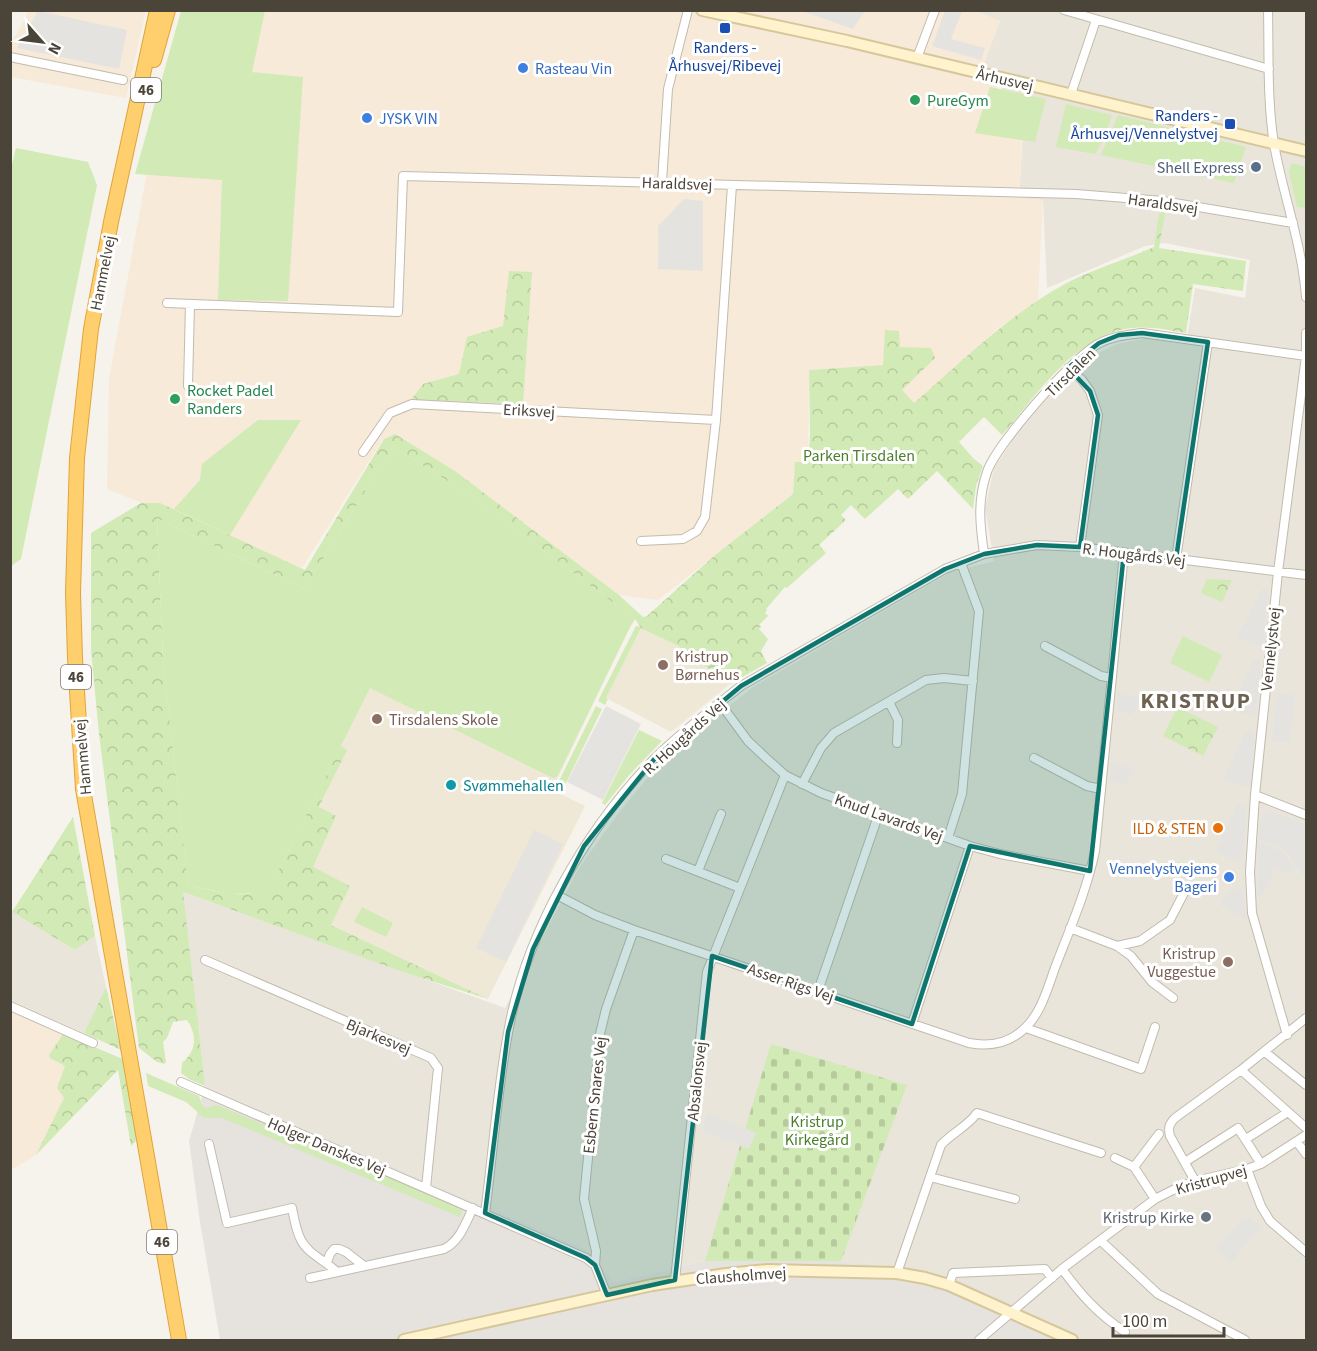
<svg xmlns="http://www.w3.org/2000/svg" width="1317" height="1351" font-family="'Source Sans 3',sans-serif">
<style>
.residential{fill:#eae5da}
.commercial{fill:#f7ead8}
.industrial{fill:#e6e2dd}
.education{fill:#efe8d6}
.green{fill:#d2eab5}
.forest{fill:url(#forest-crowns)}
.cemetery{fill:url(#cemetery-stones)}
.parking{fill:#e5e3e0}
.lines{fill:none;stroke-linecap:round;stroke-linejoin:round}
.street-casing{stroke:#c2bbae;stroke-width:10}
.secondary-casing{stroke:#d6c79b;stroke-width:14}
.highway-casing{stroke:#e0a43c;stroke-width:16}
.street{stroke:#fff;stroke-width:8}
.secondary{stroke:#fff3cd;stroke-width:10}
.highway{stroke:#ffcf6e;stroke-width:14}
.marked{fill:#0f766e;fill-opacity:0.2;stroke:#0f766e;stroke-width:4.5;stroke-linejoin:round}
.transit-dot{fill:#1a4fb4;stroke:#fff;stroke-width:2}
.shop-dot{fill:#3f7fe0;stroke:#fff;stroke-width:2}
.leisure-dot{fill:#2e9e5b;stroke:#fff;stroke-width:2}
.service-dot{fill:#5c6f8a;stroke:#fff;stroke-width:2}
.education-dot{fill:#8d6e63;stroke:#fff;stroke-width:2}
.culture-dot{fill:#0f9aa8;stroke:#fff;stroke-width:2}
.food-dot{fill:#e8710a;stroke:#fff;stroke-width:2}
.worship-dot{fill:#6b7280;stroke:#fff;stroke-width:2}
.labels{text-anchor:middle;stroke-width:6;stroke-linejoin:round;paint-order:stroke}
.shield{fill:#fff;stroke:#817c74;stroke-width:1.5}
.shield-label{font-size:15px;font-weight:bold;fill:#4b4439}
.transit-label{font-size:16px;fill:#164399;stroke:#fff}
.shop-label{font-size:16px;fill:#366cbe;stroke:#fff;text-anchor:start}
.street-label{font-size:16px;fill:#4b4439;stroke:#fff}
.leisure-label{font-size:16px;fill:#27864d;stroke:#fff;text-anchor:start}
.service-label{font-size:16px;fill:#4e5e75;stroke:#fff;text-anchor:end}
.park-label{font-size:16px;fill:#4a7f2a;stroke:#fff}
.education-label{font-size:16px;fill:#785e54;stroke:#fff;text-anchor:start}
.culture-label{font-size:16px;fill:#0d838f;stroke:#fff;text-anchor:start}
.food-label{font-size:16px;fill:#c56008;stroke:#fff;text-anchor:end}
.worship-label{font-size:16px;fill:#5b616d;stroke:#fff;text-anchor:end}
.district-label{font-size:22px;font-weight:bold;letter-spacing:1.5px;fill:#6e6250;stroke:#fff}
</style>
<defs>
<pattern id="forest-crowns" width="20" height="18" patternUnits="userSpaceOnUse" patternTransform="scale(1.5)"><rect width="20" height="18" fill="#d2eab5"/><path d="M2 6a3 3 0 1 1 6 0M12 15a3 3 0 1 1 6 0" fill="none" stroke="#b6ca9c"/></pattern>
<pattern id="cemetery-stones" width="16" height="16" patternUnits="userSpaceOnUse" patternTransform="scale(1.5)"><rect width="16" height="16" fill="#d2eab5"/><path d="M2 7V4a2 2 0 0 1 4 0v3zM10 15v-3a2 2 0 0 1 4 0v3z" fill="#b6ca9c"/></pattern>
</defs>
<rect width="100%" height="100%" fill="#f6f3ec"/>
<!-- residential -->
<path class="residential" d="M974,11H1306V1340H1076L956,1279L905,1268L841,1261H705L614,1282L588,1250L205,1086L182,892L505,1008L579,868L617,815L663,759L753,687L951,572L994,561L985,508L994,468L1014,438L1058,385L1088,358L1117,344L1146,338L1186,344L1195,288L1245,298L1250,260L1165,243L1145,246L1047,288L1043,200L1019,198L1024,118L983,64L1000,21Z
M12,912L75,950L95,936L106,987L84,1033L11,1001L10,915Z"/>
<!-- commercial -->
<path class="commercial" d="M974,10L1000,21L984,64L994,81L1022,139L1019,198L1043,200L1038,300L998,328L960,364L895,419L896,364L809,370L808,463L795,462L793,494L658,600L619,595L455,471L395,434L383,439L302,568L107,489L109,379L159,107L185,11Z
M29,11H146L126,98L11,77V44Z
M11,1010L81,1042L71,1099L36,1155L11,1170Z"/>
<!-- industrial -->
<path class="industrial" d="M205,1086L588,1250L614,1282L705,1261H841L905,1268L956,1279L1078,1335L1076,1340H220L200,1222L189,1141Z"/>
<!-- education -->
<path class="education" d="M393,447L465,492L635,619L630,627L552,790L585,806L488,999L331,925L312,867L336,816L319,808L346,751L341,747L271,885H188L163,661L304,589Z
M641,628L677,645L730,684L671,732L606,698Z"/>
<!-- green -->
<path class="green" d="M181,11H265L252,72L303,77L288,301L218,300L222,180L135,174Z
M990,87L1046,99L1035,142L975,133Z
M1066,104L1112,115L1104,139L1095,154L1056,147Z
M1118,115L1246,147L1234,183L1101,155Z
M16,148L88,162L97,185L21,559L11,566L10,173Z
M1292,163L1306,167V208L1297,207L1289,172Z
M258,420H301L230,535L174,509L200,480L202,464Z
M393,447L465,492L635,619L630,627L557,777L553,778L370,688L271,885L262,893L230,894L188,885L163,661L157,518L304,589Z
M646,621L730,684L677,645L641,628L606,698L608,699L605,705L598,701L636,626L640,627L638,623Z
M1183,636L1222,655L1209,682L1170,663Z
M596,706L602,709L565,785L559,781Z
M639,730L662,741L630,774L605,805L602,803Z
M362,907L393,923L386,937L354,922Z
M146,1073L199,1096L202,1105L206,1108L217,1105L456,1205L462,1211L460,1217L222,1118H204L186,1102L148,1086Z"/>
<!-- forest -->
<path class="forest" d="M1160,208H1166L1159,248L1246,261L1243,291L1193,284L1186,333C1168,330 1150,326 1131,328C1075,335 1037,395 1002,435L984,417L959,442L974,459L983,466L976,486L973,509L937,471L908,499L898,489L865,519L851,505L841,515L846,520L819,545L826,553L787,588L785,587L766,609L767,610L765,613L768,616L759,625L761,627L759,629L768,639L761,651L767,663L730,684L677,645L641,628L635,619L465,492L393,447L304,589L157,518L163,661L188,885C212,890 250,903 271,885L341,746L347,750L319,807L336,816L313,867L350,886L331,925L488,999L400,971L183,892L205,1086L189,1079L181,1073L182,1063C196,1051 198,1036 187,1020L173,1022L167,1038L163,1042L166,1062L164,1064L157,1062L139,1048L99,734L91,650V533L141,503H160L305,570L384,439L395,434L455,471L619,595L643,617L647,616L714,556L793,494L795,462H808L810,435L809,370L883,365L885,330L899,331L900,347L931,348L935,358L902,390L914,403C963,361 1008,315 1065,284C1093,269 1125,260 1154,247Z
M509,271L532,272L523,404L411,400L423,384L459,374L467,337L503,326Z
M1207,579L1232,580L1222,602L1201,593Z
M1177,707L1218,727L1203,756L1163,736Z
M73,817L95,936L75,950L12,912Z
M106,987L121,1050L84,1033Z
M63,1034L123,1059L139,1138L131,1146L118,1070L36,1155L64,1098L57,1088L65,1066L50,1058L49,1055Z"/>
<!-- cemetery -->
<path class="cemetery" d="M771,1044L907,1085L841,1261H705Z"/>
<!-- parking -->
<path class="parking" d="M38,11L127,30L119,69L17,48Z
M802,11V10L865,11L853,29Z
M962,11L951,39L985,48L981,60L932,46L945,11Z
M684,199L703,201V271L658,269V226Z
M1262,589H1268L1264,647L1236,638Z
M1261,659L1256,717L1229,709L1254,660Z
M1118,691L1141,698L1132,715L1117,711Z
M1277,693L1295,695L1290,743L1272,741Z
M606,706L641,724L603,800L567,782Z
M1246,730L1255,733L1251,786H1240L1223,779Z
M1111,762L1134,768L1125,786L1110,781Z
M1238,804L1247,807L1243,860H1232L1215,851Z
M1268,810L1306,825V867L1303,876L1285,850L1259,840L1261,813L1266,814Z
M534,830L563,844L506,962L476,948Z
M1258,842L1283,852L1295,868L1289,875L1276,869L1263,895H1257Z
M1231,889H1243L1247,920L1220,905L1226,893L1229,894Z
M707,1113L756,1133L749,1149L702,1131Z
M1244,1216L1262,1226L1231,1262L1216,1249Z"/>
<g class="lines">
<!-- street casing -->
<g class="street-casing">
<path id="street" d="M1064,10L1269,69
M1268,10C1269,54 1267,100 1274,144C1283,195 1302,244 1306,297
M10,57L123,80
M917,58L935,10
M1071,94L1096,20
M662,182L668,89L688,10
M167,303L398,312L403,176L1076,194L1163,201L1293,223
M1068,368L1082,380L1090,391L1098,415L1080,547
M188,386L190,304
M363,452L390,413L412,404L716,420
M641,541L683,539L697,531L705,517L716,420L732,185
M984,554C980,525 977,501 987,472C996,445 1072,358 1098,344C1112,336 1127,335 1142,333L1306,356
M1176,559L1208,342
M1045,646L1101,676L1112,678
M889,702L898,720L897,743
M720,703L748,741L766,758L785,775L821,793L970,846L1000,854L1090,871
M1034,758L1087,786L1101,789
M802,784L821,748L834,733L926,680L944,678L973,681
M1255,795L1306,815
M948,838L962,794L979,611L961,563
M666,859L740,888
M698,871L721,814
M557,895L595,915L634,930L969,1043C990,1047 1008,1044 1024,1029C1043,1012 1049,982 1058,960C1072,924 1087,889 1095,851L1124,553
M1070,928L1117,946L1140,941L1170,920L1185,891
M1117,946L1131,956L1152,982L1173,998
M205,960L431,1058L438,1068L426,1188
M818,991L879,813
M10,1006L93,1043
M912,1024L970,846
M1026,1028L1141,1069L1155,1027
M1287,1035L1252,913L1250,872L1255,795L1278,572L1306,356V333
M1265,1052L1306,1085
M1241,1070L1306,1128
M181,1082L586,1258L595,1265L607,1295
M1246,1139L1288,1112
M1297,1142L1306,1154
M209,1144L227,1223L292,1208C294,1218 296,1231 301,1240C308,1254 326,1261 337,1272
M1115,1158L1134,1167
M1185,1162L1238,1128L1261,1164
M1247,1169L1261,1206L1270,1221L1306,1252
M930,1177L1015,1199
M1195,1181L1170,1136C1168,1128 1169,1124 1175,1118L1241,1070L1306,1018
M1155,1199L1134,1167L1159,1134
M485,1213C493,1153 497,1092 508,1033C525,934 585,830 654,759C680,733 712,709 741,686L945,569L984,554L1037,545L1080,547L1306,575
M1101,1241L1158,1294L1245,1340
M327,1262L330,1254L334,1249H339L346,1252L364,1266
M595,1265L596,1251L584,1199L600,1034L606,1009L634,930
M1062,1269C1081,1295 1098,1314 1125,1332
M897,1273L941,1145C953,1132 967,1127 977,1113L1101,1153
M310,1278L444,1249C460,1241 465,1224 473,1208
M675,1280L707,972L785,775
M949,1285L953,1273L1045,1269L1052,1278
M979,1340L1062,1269L1155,1199L1173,1190L1195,1181L1247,1169L1261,1164L1306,1135"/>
</g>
<!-- secondary casing -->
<g class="secondary-casing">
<path id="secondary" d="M702,10L847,41L1306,151
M404,1340L652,1285L726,1274L768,1270L897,1273L925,1278L949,1285L1072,1340"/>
</g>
<!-- highway casing -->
<g class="highway-casing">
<path id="highway" d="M157,10L111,222L91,329L77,458L73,593L75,658L83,789L179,1340
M154,60L168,10"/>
</g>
<!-- street -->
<use href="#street" class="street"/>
<!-- secondary -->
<use href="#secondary" class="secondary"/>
<!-- highway -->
<use href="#highway" class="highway"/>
</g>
<!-- marked area -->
<path class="marked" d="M1142,333L1208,342L1176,559L1124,553L1090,871L970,846L912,1024L712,956L675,1280L607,1295L595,1265L586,1258L485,1213L508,1032L533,949L584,846L656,757L741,686L945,569L984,554L1037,545L1080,547L1098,415L1090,391L1068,368L1099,343L1119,335Z"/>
<!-- markers -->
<g class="transit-dot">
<rect x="719" y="22" width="12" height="12" rx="3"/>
<rect x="1224" y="118" width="12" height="12" rx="3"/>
</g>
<g class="shop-dot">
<circle cx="523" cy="68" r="6"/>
<circle cx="367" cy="118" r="6"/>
<circle cx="1229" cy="877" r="6"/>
</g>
<g class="leisure-dot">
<circle cx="915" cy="100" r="6"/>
<circle cx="175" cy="399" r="6"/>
</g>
<circle class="service-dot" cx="1256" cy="167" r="6"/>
<g class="education-dot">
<circle cx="663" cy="665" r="6"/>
<circle cx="377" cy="719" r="6"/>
<circle cx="1228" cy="962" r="6"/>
</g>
<circle class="culture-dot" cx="451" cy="785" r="6"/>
<circle class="food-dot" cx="1218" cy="828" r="6"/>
<circle class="worship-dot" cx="1206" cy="1217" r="6"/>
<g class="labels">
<!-- shield labels -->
<g class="shield">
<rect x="131" y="78" width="30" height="24" rx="4.5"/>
<rect x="61" y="665" width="30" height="24" rx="4.5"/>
<rect x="147" y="1230" width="30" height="24" rx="4.5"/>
</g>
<g class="shield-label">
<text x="146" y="95">46</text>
<text x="76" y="682">46</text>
<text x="162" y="1247">46</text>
</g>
<!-- transit labels -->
<g class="transit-label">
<text x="725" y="53">Randers -<tspan x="725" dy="18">Århusvej/Ribevej</tspan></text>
<text x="1218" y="121" text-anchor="end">Randers -<tspan x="1218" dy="18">Århusvej/Vennelystvej</tspan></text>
</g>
<!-- shop labels -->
<g class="shop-label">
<text x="535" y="74">Rasteau Vin</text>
<text x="379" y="124">JYSK VIN</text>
<text x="1217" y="874" text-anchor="end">Vennelystvejens<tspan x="1217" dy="18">Bageri</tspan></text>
</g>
<!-- street labels -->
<g class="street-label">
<text transform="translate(1005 79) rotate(13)" y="6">Århusvej</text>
<text transform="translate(677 183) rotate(2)" y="6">Haraldsvej</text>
<text transform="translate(1163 203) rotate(8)" y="6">Haraldsvej</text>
<text transform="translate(102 273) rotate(-79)" y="6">Hammelvej</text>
<text transform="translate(1070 372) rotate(-44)" y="6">Tirsdalen</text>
<text transform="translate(529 410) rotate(3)" y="6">Eriksvej</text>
<text transform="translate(1134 554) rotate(7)" y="6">R. Hougårds Vej</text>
<text transform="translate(1270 649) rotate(-84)" y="6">Vennelystvej</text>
<text transform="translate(684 736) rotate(-42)" y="6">R. Hougårds Vej</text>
<text transform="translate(82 757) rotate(-95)" y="6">Hammelvej</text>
<text transform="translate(889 817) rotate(20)" y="6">Knud Lavards Vej</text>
<text transform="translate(791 982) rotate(19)" y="6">Asser Rigs Vej</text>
<text transform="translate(379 1036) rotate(23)" y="6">Bjarkesvej</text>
<text transform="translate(696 1081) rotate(-84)" y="6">Absalonsvej</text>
<text transform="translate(594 1095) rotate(-84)" y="6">Esbern Snares Vej</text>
<text transform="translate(327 1146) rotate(23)" y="6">Holger Danskes Vej</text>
<text transform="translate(1211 1179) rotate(-16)" y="6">Kristrupvej</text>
<text transform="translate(741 1275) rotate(-4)" y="6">Clausholmvej</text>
</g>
<!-- leisure labels -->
<g class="leisure-label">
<text x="927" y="106">PureGym</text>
<text x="187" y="396">Rocket Padel<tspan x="187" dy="18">Randers</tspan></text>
</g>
<!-- service labels -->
<g class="service-label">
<text x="1244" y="173">Shell Express</text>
</g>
<!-- park labels -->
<g class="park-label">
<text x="859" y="461">Parken Tirsdalen</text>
<text x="817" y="1127">Kristrup<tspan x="817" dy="18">Kirkegård</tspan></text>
</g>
<!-- education labels -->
<g class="education-label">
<text x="675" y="662">Kristrup<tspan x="675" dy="18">Børnehus</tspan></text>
<text x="389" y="725">Tirsdalens Skole</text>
<text x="1216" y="959" text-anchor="end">Kristrup<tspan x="1216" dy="18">Vuggestue</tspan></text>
</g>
<!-- culture labels -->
<g class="culture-label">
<text x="463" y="791">Svømmehallen</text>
</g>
<!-- food labels -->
<g class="food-label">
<text x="1206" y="834">ILD &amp; STEN</text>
</g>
<!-- worship labels -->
<g class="worship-label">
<text x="1194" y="1223">Kristrup Kirke</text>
</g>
<!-- district labels -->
<g class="district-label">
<text x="1196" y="708">KRISTRUP</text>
</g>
</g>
<!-- border -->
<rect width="1317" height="1351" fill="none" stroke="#4b4439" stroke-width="24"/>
<!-- north arrow -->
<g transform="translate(42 42) rotate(118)" stroke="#ffffff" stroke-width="4.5" paint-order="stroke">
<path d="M0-4.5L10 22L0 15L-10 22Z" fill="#4b4439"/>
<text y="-9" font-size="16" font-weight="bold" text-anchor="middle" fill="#4b4439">N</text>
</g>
<!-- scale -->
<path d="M1113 1327v9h111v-9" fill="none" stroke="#4b4439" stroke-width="3"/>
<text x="1122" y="1327" font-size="18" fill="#4b4439" stroke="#ffffff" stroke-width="4.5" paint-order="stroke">100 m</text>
</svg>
